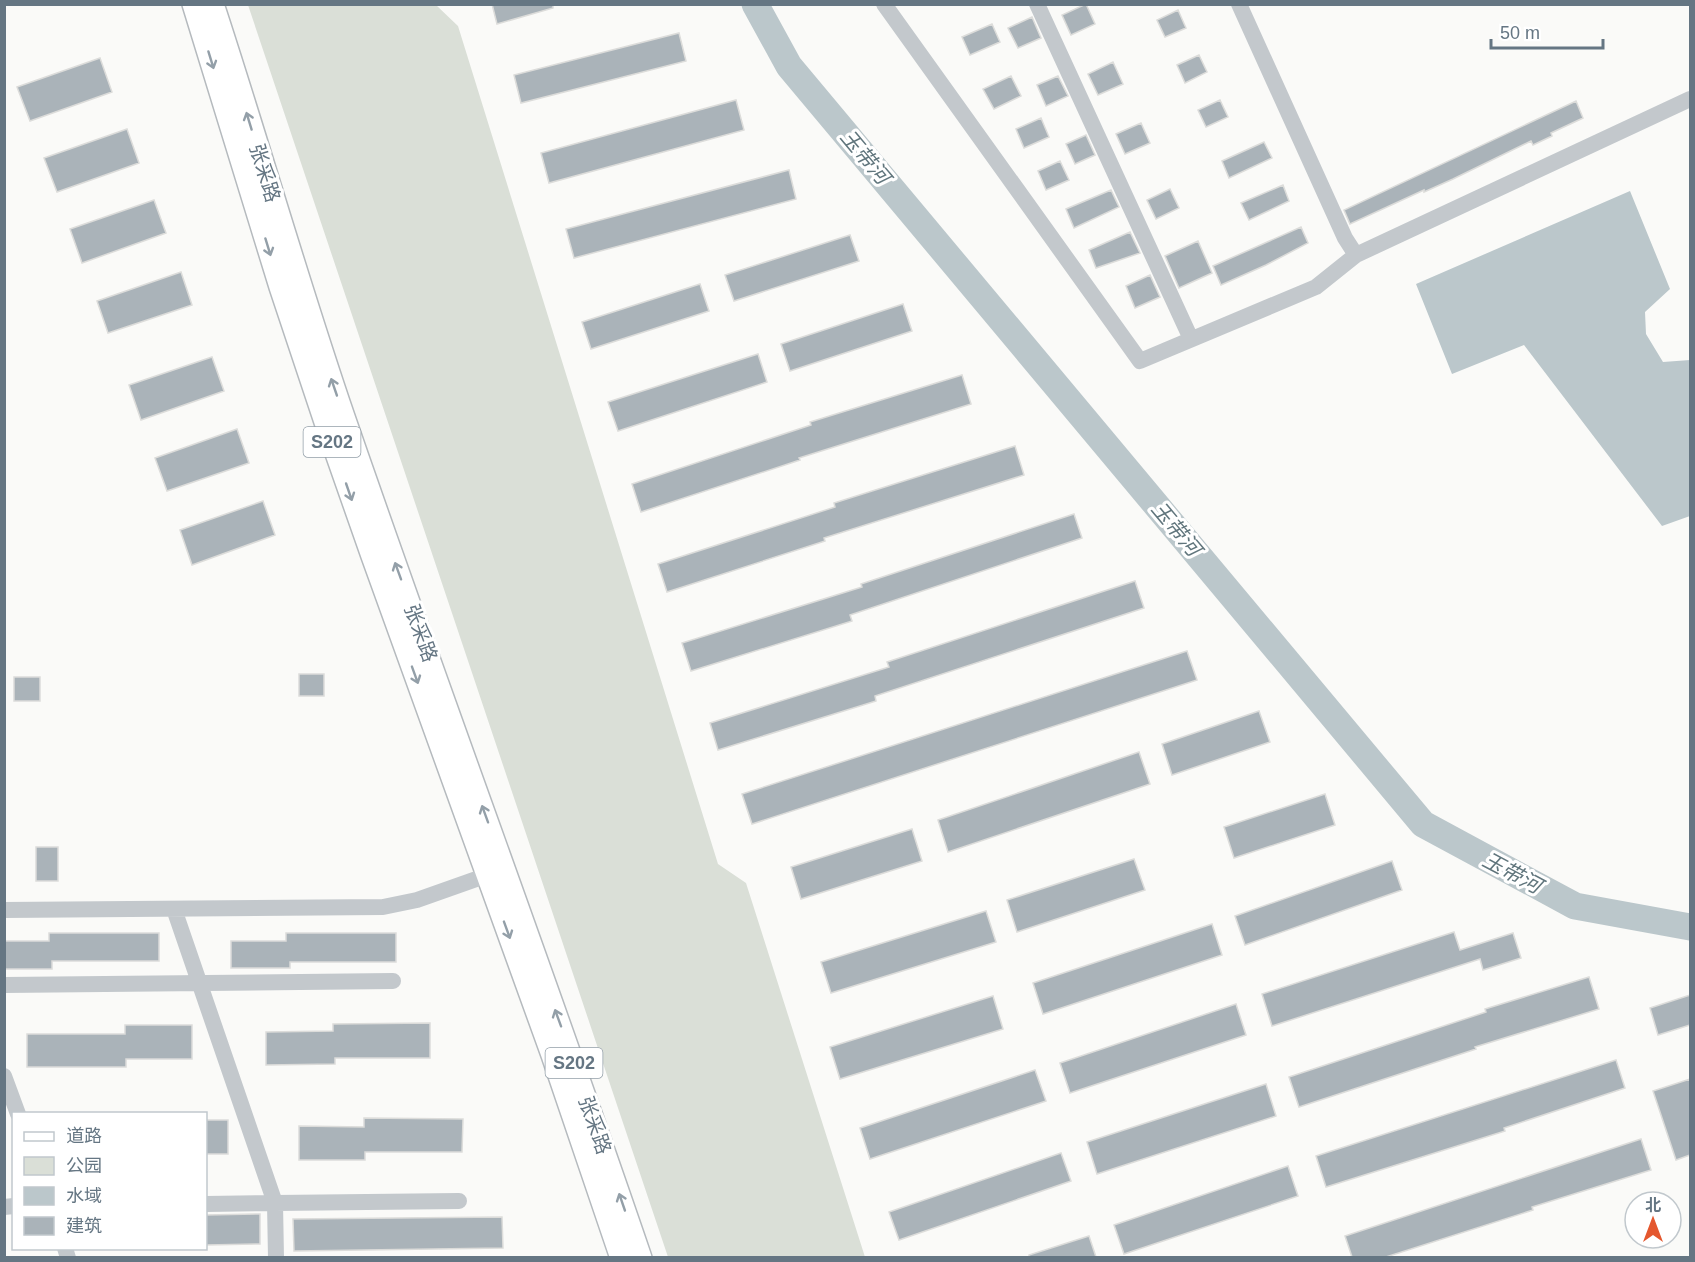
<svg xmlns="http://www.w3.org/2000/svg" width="1695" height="1262" font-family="Arial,'Noto Sans SC',sans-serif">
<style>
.green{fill:#dadfd7}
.water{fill:#bbc7cb}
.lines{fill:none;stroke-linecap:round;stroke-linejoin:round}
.river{stroke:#bbc7cb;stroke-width:27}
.building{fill:#aab3b9;stroke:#dcdcda;stroke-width:1.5}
.major-casing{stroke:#b5babe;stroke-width:24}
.minor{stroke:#c3c8cc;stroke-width:16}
.major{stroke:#fff;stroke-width:21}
.oneway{stroke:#939fa8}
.labels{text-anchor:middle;stroke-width:6;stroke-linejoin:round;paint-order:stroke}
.shield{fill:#fff;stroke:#939fa8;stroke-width:1.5}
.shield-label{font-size:18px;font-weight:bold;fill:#657683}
.street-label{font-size:20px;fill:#657683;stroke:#fff}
.water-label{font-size:21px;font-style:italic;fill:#60757c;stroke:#fff}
</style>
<rect width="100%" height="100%" fill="#fafaf8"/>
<!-- green -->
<path class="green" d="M248,5H436L458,26L718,864L746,883L865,1257H668Z"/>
<!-- water -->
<path class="water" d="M1630,191L1670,289L1645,312L1646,334L1663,362L1690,360V516L1662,526L1524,345L1452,374L1416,284Z"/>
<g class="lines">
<!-- river -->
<path class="river" d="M755,4L789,66L1423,824L1575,906L1690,927"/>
</g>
<!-- building -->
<path class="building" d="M492,4H553V8L497,24Z
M1086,4L1095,24L1071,35L1062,15Z
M1178,10L1186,28L1165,37L1157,20Z
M1032,17L1041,38L1018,48L1008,28Z
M992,24L1000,42L970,55L962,37Z
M679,33L686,61L521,103L514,75Z
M1199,55L1207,72L1185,83L1177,65Z
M100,58L112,92L30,121L17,87Z
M1113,62L1123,84L1098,95L1088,74Z
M1011,76L1021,96L994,109L983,89Z
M1058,76L1068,96L1046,106L1037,85Z
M736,100L744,130L549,183L541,153Z
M1220,100L1228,117L1206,127L1198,110Z
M1576,101L1583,118L1551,133L1552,136L1533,145L1531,141L1453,179L1424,192V190L1350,224L1344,210Z
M1041,118L1049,137L1024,148L1016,129Z
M1141,123L1150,143L1125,154L1116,134Z
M127,129L139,163L57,192L44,158Z
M1086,135L1095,155L1075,164L1066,144Z
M1264,142L1272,158L1229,178L1222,161Z
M1060,161L1069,180L1046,190L1038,171Z
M789,170L796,199L574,258L566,229Z
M1283,185L1289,201L1249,220L1241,203Z
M1170,189L1179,208L1156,219L1147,200Z
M1111,190L1119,207L1074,228L1066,209Z
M154,200L166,233L82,263L70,229Z
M1301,227L1308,243L1266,265L1221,285L1213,266Z
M1130,232L1140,253L1096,268L1089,250Z
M850,235L859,261L734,301L725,275Z
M1198,241L1212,273L1179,288L1165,256Z
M181,272L192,305L108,333L97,301Z
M1150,275L1160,297L1135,308L1126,286Z
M700,284L709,311L591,349L582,322Z
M903,304L912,331L790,371L781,344Z
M758,354L767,382L618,431L608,402Z
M212,357L224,391L141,420L129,385Z
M962,375L971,404L799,458L800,460L641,512L632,484L811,425L810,422Z
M237,429L249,463L167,491L155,458Z
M1015,446L1024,475L824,538L825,541L667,592L658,564L835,507L834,503Z
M263,501L275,535L192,565L180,530Z
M1074,514L1082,538L850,615L852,621L691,671L682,643L862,587L861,584Z
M1135,581L1144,608L875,696L876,701L718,750L710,723L889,667L887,662Z
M1187,651L1197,680L752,824L742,794Z
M299,674H324V696H299Z
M14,677H40V701H14Z
M1259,711L1270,742L1172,775L1162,744Z
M1139,752L1150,784L948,852L938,820Z
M1325,794L1335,825L1234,858L1224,827Z
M912,829L922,861L801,899L791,867Z
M36,847H58V881H36Z
M1134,859L1145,890L1017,932L1007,900Z
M1392,861L1402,890L1245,945L1235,916Z
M986,911L996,942L831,993L821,962Z
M1212,924L1222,955L1043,1014L1033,983Z
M1454,932L1460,950L1513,933L1521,958L1483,970L1480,959L1272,1026L1262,994Z
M49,933H159V961H52V969H4V941H49Z
M286,933H396V962H290V968H231V941H286Z
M1589,977L1599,1009L1475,1047L1476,1049L1299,1107L1289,1077L1486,1012L1485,1009Z
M1690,995V1025L1658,1035L1650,1008Z
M993,996L1003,1029L840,1079L830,1047Z
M1236,1004L1246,1035L1070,1093L1060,1063Z
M430,1023V1058H335V1064L266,1065V1032L333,1031V1024Z
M125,1025H192V1059H126V1067H27V1034H125Z
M1616,1060L1625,1088L1504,1128L1505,1131L1326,1187L1316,1156Z
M1035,1070L1046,1101L870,1159L860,1128Z
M1690,1079V1155L1676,1160L1653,1091Z
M1266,1084L1276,1116L1097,1174L1087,1142Z
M364,1118L463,1119L462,1152H365V1160H299V1126L364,1127Z
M206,1120H228V1154H206Z
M1641,1139L1651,1170L1532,1207L1533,1210L1386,1257H1352L1345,1236Z
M1061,1153L1071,1181L899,1240L889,1212Z
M1288,1166L1298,1196L1124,1254L1114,1225Z
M206,1215L260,1214V1244L206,1245Z
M502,1217L503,1248L294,1251L293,1219Z
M1089,1236L1096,1257H1029V1255Z"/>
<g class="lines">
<!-- major casing -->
<g class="major-casing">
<path id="major" d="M193,4L280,287L325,422L372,556L552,1055L621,1258
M213,4C258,141 297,280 344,417C441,698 545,976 641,1258"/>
</g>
<!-- minor -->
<path class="minor" d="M884,4L1140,361L1316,287L1356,255L1690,99
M1037,4L1191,339
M1239,4L1345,238L1356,255
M174,909L275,1203L206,1204
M4,910L383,907L417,900L499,871
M4,985L393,981
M4,1076L18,1114
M4,1207L14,1206
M65,1248L68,1258
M276,1258L275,1203L459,1201"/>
<!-- major -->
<use href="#major" class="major"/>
</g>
<!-- one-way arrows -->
<defs><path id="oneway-shaft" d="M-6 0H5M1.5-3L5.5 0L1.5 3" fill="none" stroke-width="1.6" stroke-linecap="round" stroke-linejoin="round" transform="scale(1.5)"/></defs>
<g class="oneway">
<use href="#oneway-shaft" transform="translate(211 60) rotate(73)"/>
<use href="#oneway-shaft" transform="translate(249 121) rotate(-107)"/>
<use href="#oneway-shaft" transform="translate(268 247) rotate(73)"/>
<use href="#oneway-shaft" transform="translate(334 387) rotate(-109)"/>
<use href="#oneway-shaft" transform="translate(349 492) rotate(71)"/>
<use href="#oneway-shaft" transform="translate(398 571) rotate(-110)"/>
<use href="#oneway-shaft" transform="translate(415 675) rotate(70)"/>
<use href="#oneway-shaft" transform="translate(485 814) rotate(-110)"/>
<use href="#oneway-shaft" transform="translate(507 930) rotate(70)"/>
<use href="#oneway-shaft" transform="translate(558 1018) rotate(-110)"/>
<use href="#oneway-shaft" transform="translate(622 1202) rotate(-109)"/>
</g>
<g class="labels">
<!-- shield labels -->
<g class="shield">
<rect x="303.5" y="427" width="57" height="30" rx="4.5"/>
<rect x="545.5" y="1048" width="57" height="30" rx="4.5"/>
</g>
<g class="shield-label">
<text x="332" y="448">S202</text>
<text x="574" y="1069">S202</text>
</g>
<!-- street labels -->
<g class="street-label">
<text transform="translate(265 173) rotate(73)" y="7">张采路</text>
<text transform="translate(421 633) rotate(70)" y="7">张采路</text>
<text transform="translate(595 1125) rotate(71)" y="7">张采路</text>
</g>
<!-- water labels -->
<g class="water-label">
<text transform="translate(865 157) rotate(50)" y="7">玉带河</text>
<text transform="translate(1176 529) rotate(50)" y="7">玉带河</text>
<text transform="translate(1512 873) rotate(28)" y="7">玉带河</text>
</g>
</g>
<!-- border -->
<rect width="1695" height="1262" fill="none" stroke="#657683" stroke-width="12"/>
<!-- legend -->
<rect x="12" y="1112" width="195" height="138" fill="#ffffff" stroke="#c1c8cd" stroke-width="1.5"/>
<rect x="24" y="1132" width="30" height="9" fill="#ffffff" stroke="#c1c8cd" stroke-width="1.5"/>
<text x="66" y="1142" font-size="18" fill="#657683">道路</text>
<rect x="24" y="1157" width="30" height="18" fill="#dadfd7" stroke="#c1c8cd" stroke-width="1.5"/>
<text x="66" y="1172" font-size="18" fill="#657683">公园</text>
<rect x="24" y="1187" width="30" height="18" fill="#bbc7cb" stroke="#c1c8cd" stroke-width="1.5"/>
<text x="66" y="1202" font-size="18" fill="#657683">水域</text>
<rect x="24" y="1217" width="30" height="18" fill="#aab3b9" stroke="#c1c8cd" stroke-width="1.5"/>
<text x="66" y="1232" font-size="18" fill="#657683">建筑</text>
<!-- north arrow -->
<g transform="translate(1653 1220)"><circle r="28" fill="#ffffff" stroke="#c1c8cd" stroke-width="1.5"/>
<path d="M0-4.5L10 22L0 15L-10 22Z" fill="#e4572e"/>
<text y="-9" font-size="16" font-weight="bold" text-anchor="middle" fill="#657683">北</text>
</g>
<!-- scale -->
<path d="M1491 39v9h112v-9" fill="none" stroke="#657683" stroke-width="3"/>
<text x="1500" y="39" font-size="18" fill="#657683" stroke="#ffffff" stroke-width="4.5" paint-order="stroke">50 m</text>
</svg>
